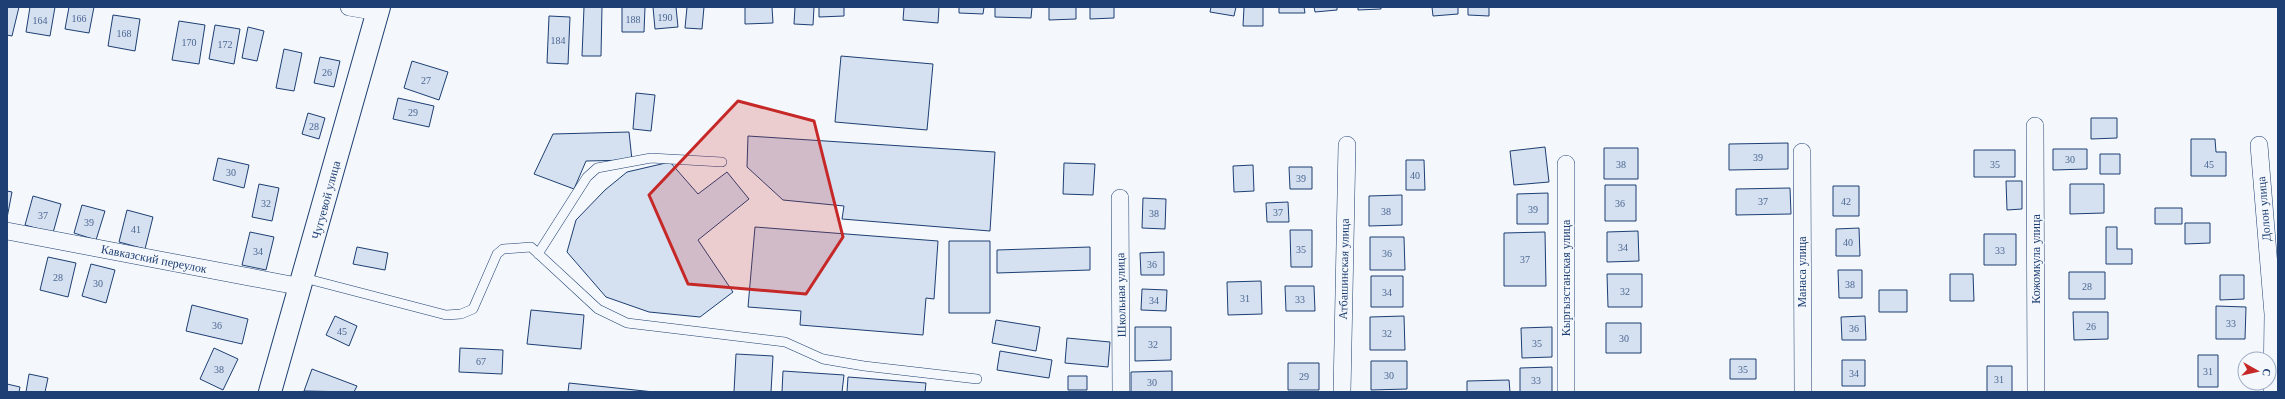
<svg xmlns="http://www.w3.org/2000/svg" width="2285" height="399" font-family="'Times New Roman',serif">
<style>
.building{fill:#d5e0f0;stroke:#1d3f73}
.lines{fill:none;stroke-linecap:round;stroke-linejoin:round}
.service-casing{stroke:#1d3f73;stroke-width:10}
.minor-casing{stroke:#1d3f73;stroke-width:18}
.tertiary-casing{stroke:#1d3f73;stroke-width:24}
.service{stroke:#f4f7fb;stroke-width:9}
.minor{stroke:#f4f7fb;stroke-width:17}
.tertiary{stroke:#f4f7fb;stroke-width:22}
.marked{fill:#c62828;fill-opacity:0.2;stroke:#c62828;stroke-width:3;stroke-linejoin:round}
.labels{text-anchor:middle;stroke-width:3;stroke-linejoin:round;paint-order:stroke}
.number-label{font-size:10px;fill:#4b6792}
.street-label{font-size:12px;fill:#1d3f73;stroke:#f4f7fb}
</style>
<rect width="100%" height="100%" fill="#f4f7fb"/>
<!-- building -->
<path class="building" d="M7,7H19L12,36L7,35Z
M30,7H55L50,36L26,32Z
M69,7H94L89,33L65,29Z
M584,7H602L601,56H582Z
M622,7H645L644,32H622Z
M653,7H676L678,27L655,29Z
M687,7H704L702,29L685,28Z
M745,7H772L773,23L745,24Z
M795,7H814L813,25L794,24Z
M819,7H844V16L819,17Z
M904,7H939L938,23L903,20Z
M959,7H984L983,14L959,13Z
M995,7H1032L1031,18L995,17Z
M1049,7H1076V19L1049,20Z
M1090,7H1114V18L1090,19Z
M1211,7H1236L1234,16L1210,12Z
M1244,7H1263V26H1243Z
M1279,7H1304L1305,13H1279Z
M1314,7H1337V10L1315,12Z
M1358,7H1381V9L1358,10Z
M1432,7H1458V14L1433,16Z
M1468,7H1489V16L1468,15Z
M113,15L140,19L135,51L108,46Z
M549,16L570,17L568,64L547,63Z
M179,21L205,25L199,64L172,60Z
M215,25L240,29L234,64L209,59Z
M248,27L264,31L257,61L242,58Z
M284,49L302,53L294,91L276,88Z
M841,56L933,64L927,130L835,122Z
M320,57L340,61L334,87L314,83Z
M412,61L448,72L439,100L404,88Z
M636,93L655,95L651,131L633,129Z
M398,98L434,106L429,127L393,119Z
M308,113L325,118L319,139L302,134Z
M2091,118H2117V138L2091,139Z
M629,132L632,160L586,161L574,189L534,174L553,134Z
M748,136L995,152L990,231L842,219L844,206L783,200L747,167Z
M2191,139H2215L2216,152H2226V176H2191Z
M1788,143V169L1729,170V144Z
M1545,147L1549,182L1514,185L1510,151Z
M1604,148H1638V179H1604Z
M2053,149H2087V169L2053,170Z
M1974,150H2015V177H1974Z
M2100,154H2120V174H2100Z
M218,158L249,165L244,188L213,180Z
M1406,160H1424L1425,190H1406Z
M670,162L698,194L727,172L749,199L698,240L733,292L700,317L649,312L606,297L567,252L576,220L605,190L627,172Z
M1064,163L1095,164L1093,195L1063,194Z
M1253,165L1254,191L1234,192L1233,166Z
M1289,167H1312V189H1290Z
M2006,181H2022V209L2007,210Z
M259,184L279,188L272,221L252,217Z
M2070,184H2104V213L2070,214Z
M1605,185H1636V221H1605Z
M1833,186H1859V216H1833Z
M1790,188L1791,214L1736,215V189Z
M7,191L12,192L7,218Z
M1548,193V224H1517V194Z
M1402,195V225L1369,226V196Z
M33,196L61,204L53,233L25,225Z
M1143,198L1166,199L1165,229L1142,228Z
M1288,202L1289,222H1267L1266,203Z
M82,205L105,211L96,240L74,233Z
M2155,208H2182V224H2155Z
M127,210L153,217L145,249L119,242Z
M2185,223H2210V243L2185,244Z
M755,227L938,241L934,299L926,298L923,335L800,325L801,311L748,307Z
M2106,227H2117V249H2132V264H2106Z
M1859,228L1860,256H1836V229Z
M1290,230H1312V267H1291Z
M1638,231L1639,261L1607,262V232Z
M250,232L274,237L266,270L242,265Z
M1545,232L1546,286H1504V233Z
M1984,234H2016V265H1984Z
M1370,237H1404L1405,270H1370Z
M949,241H990V313H949Z
M357,247L388,253L385,270L353,264Z
M1090,247V270L997,273V250Z
M1164,252V275H1141L1140,253Z
M48,257L76,263L68,297L40,290Z
M91,264L115,270L106,303L82,296Z
M1838,270H1862V298H1839Z
M2069,272H2105V299H2069Z
M1607,274H1642V307H1608Z
M1950,274H1973L1974,301H1950Z
M2220,275H2244V299L2220,300Z
M1371,276H1403V307H1371Z
M1261,281L1262,314L1228,315L1227,282Z
M1285,286H1314L1315,311H1286Z
M1142,289L1167,290L1166,311L1141,310Z
M1879,290H1907V312H1879Z
M192,305L248,319L242,344L186,331Z
M2216,306L2246,307L2245,339H2216Z
M531,310L584,315L581,349L527,344Z
M2073,312H2108V339L2074,340Z
M335,316L357,326L349,346L326,335Z
M1404,316L1405,350H1370V317Z
M1865,316L1866,340H1842L1841,317Z
M996,320L1040,327L1036,351L992,343Z
M1606,323H1641V353H1606Z
M1135,327H1171V360L1135,361Z
M1552,327V357L1522,358L1521,328Z
M1067,338L1110,342L1108,367L1065,363Z
M214,348L238,359L223,390L200,379Z
M460,348L503,350L502,374L459,372Z
M1000,351L1052,360L1049,378L997,370Z
M736,354L773,356L771,392H734Z
M2198,355H2218V387H2198Z
M1730,359H1756V379H1730Z
M1842,360H1865V386H1842Z
M1371,361H1407V389L1371,390Z
M1288,363H1319V390H1288Z
M1987,366H2012V392H1987Z
M1552,367V392H1520V368Z
M312,369L357,386L354,392L304,391Z
M783,371L844,375L842,392H782Z
M1172,371V392H1131V372Z
M29,374L48,378L45,392H26Z
M1068,376H1087V390H1068Z
M848,377L926,383L925,392H847Z
M1509,380L1510,392H1467V381Z
M569,383L654,392H568Z
M7,384L20,387L19,392H7Z"/>
<g class="lines">
<!-- service casing -->
<g class="service-casing">
<path id="service" d="M538,254L587,177L597,168L651,158L722,162
M304,278L446,315L461,314L473,309L497,254L503,249L531,247L598,309L627,323L785,342L823,359L864,366L977,379"/>
</g>
<!-- minor casing -->
<g class="minor-casing">
<path id="minor" d="M349,7L378,12
M2035,126L2036,392
M2259,145L2273,314L2272,392
M1802,152L1803,392
M1566,164V392
M1120,198L1121,392
M7,231L302,287
M1342,392L1347,145"/>
</g>
<!-- tertiary casing -->
<g class="tertiary-casing">
<path id="tertiary" d="M270,392L379,7"/>
</g>
<!-- service -->
<use href="#service" class="service"/>
<!-- minor -->
<use href="#minor" class="minor"/>
<!-- tertiary -->
<use href="#tertiary" class="tertiary"/>
</g>
<!-- marked area -->
<path class="marked" d="M738,101L814,121L843,237L806,294L688,284L649,195Z"/>
<g class="labels">
<!-- number labels -->
<g class="number-label">
<text x="665" y="21">190</text>
<text x="79" y="22">166</text>
<text x="633" y="23">188</text>
<text x="40" y="24">164</text>
<text x="124" y="37">168</text>
<text x="558" y="44">184</text>
<text x="189" y="46">170</text>
<text x="225" y="48">172</text>
<text x="327" y="76">26</text>
<text x="426" y="84">27</text>
<text x="413" y="116">29</text>
<text x="314" y="130">28</text>
<text x="1758" y="161">39</text>
<text x="2070" y="163">30</text>
<text x="1621" y="168">38</text>
<text x="1995" y="168">35</text>
<text x="2209" y="168">45</text>
<text x="231" y="176">30</text>
<text x="1415" y="179">40</text>
<text x="1301" y="182">39</text>
<text x="1763" y="205">37</text>
<text x="1846" y="205">42</text>
<text x="266" y="207">32</text>
<text x="1620" y="207">36</text>
<text x="1533" y="213">39</text>
<text x="1386" y="215">38</text>
<text x="1278" y="216">37</text>
<text x="1154" y="217">38</text>
<text x="43" y="219">37</text>
<text x="89" y="226">39</text>
<text x="136" y="233">41</text>
<text x="1848" y="246">40</text>
<text x="1623" y="251">34</text>
<text x="1301" y="253">35</text>
<text x="2000" y="254">33</text>
<text x="258" y="255">34</text>
<text x="1387" y="257">36</text>
<text x="1525" y="263">37</text>
<text x="1152" y="268">36</text>
<text x="58" y="281">28</text>
<text x="98" y="287">30</text>
<text x="1850" y="288">38</text>
<text x="2087" y="290">28</text>
<text x="1625" y="295">32</text>
<text x="1387" y="296">34</text>
<text x="1245" y="302">31</text>
<text x="1300" y="303">33</text>
<text x="1154" y="304">34</text>
<text x="2231" y="327">33</text>
<text x="217" y="329">36</text>
<text x="2091" y="330">26</text>
<text x="1854" y="332">36</text>
<text x="342" y="335">45</text>
<text x="1387" y="337">32</text>
<text x="1624" y="342">30</text>
<text x="1537" y="347">35</text>
<text x="1153" y="348">32</text>
<text x="481" y="365">67</text>
<text x="219" y="373">38</text>
<text x="1743" y="373">35</text>
<text x="2208" y="375">31</text>
<text x="1854" y="377">34</text>
<text x="1389" y="379">30</text>
<text x="1304" y="380">29</text>
<text x="1999" y="383">31</text>
<text x="1536" y="384">33</text>
<text x="1152" y="386">30</text>
</g>
<!-- street labels -->
<g class="street-label">
<text transform="translate(326 200) rotate(-75)" y="4">Чугуевой улица</text>
<text transform="translate(2264 209) rotate(-95)" y="4">Долон улица</text>
<text transform="translate(154 259) rotate(11)" y="4">Кавказский переулок</text>
<text transform="translate(2036 259) rotate(-90)" y="4">Кожомкула улица</text>
<text transform="translate(1344 269) rotate(-89)" y="4">Атбашинская улица</text>
<text transform="translate(1802 272) rotate(-90)" y="4">Манаса улица</text>
<text transform="translate(1566 278) rotate(-90)" y="4">Кыргызстанская улица</text>
<text transform="translate(1121 295) rotate(-91)" y="4">Школьная улица</text>
</g>
</g>
<!-- border -->
<rect width="2285" height="399" fill="none" stroke="#1d3f73" stroke-width="16"/>
<!-- north arrow -->
<g transform="translate(2257 371) rotate(98)"><circle r="19" fill="#f4f7fb" stroke="#9eadc5"/>
<path d="M0-3L7 15L0 10L-7 15Z" fill="#c62828"/>
<text y="-6" font-size="11" font-weight="bold" text-anchor="middle" fill="#1d3f73">С</text>
</g>
</svg>
